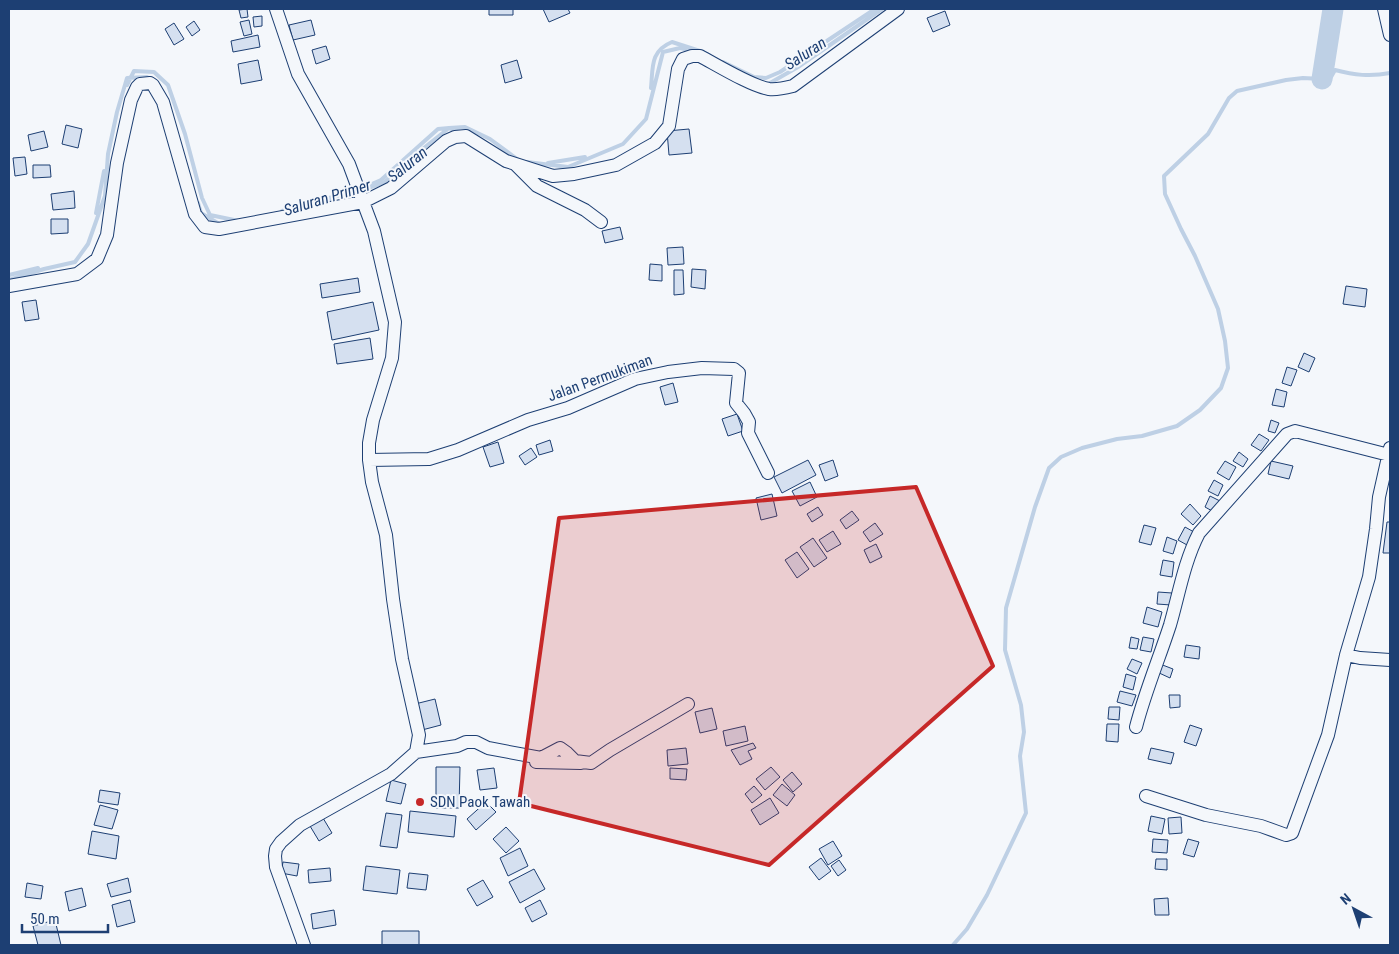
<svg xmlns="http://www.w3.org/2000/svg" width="1399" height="954" font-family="'Roboto Condensed',sans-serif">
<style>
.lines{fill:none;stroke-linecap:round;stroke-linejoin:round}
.stream{stroke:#bed0e5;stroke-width:4}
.river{stroke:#bed0e5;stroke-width:21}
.building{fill:#d5e0f0;stroke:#1d3f73}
.minor-casing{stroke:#1d3f73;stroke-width:14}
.minor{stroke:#f4f7fb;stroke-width:12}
.marked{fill:#c62828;fill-opacity:0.2;stroke:#c62828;stroke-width:4;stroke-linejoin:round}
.poi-dot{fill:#c62828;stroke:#f4f7fb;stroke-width:2}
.labels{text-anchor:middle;stroke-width:4;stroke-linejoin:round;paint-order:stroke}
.street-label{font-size:15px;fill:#1d3f73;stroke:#f4f7fb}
.poi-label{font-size:15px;fill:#1d3f73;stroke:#f4f7fb;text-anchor:start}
.water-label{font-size:16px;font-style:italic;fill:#1d3f73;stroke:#f4f7fb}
</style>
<rect width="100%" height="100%" fill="#f4f7fb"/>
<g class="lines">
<!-- stream -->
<path class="stream" d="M723,62L754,77L766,78L780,72L875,9
M770,83L798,67L882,9
M127,85L134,71L154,72L168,85L185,134L202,198L210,215L239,221
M651,88C653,67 650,51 672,42L703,52
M527,162L568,167L623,144L646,119L663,52L680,48L693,51
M548,163L585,157
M369,188L385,182L415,155L449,128L465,127L490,139L517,159
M198,203L201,213L221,225
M319,203L334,199
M282,211L358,190L381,180L438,129L449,128L460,132
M96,213L104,171
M9,275L38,268
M9,280L44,269L75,262L88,244L105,196L108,154L117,112L127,78L147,77
M953,945L967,929L987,895L1026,813L1020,756L1024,732L1021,705L1005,650L1006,608L1035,507L1049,468L1061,457L1082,448L1117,439L1142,436L1177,426L1200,410L1221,388L1228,368L1225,341L1218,309L1195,256L1181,229L1165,194L1164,176L1208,134L1229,98L1237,91L1286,80L1303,78L1322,79L1331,77L1335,70C1354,75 1370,77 1390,73"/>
<!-- river -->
<path class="river" d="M1322,79L1333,9"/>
</g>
<!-- building -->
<path class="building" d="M247,9L248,17L241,18L239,10Z
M489,9H513V15H489Z
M543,9H568L570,13L549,22Z
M945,11L950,25L933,32L927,18Z
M262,16V26L254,27L253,17Z
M249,20L252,34L244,36L240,22Z
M311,20L315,35L293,40L289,25Z
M194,21L200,30L192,36L186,27Z
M174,23L184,39L174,45L165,29Z
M258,35L260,47L233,52L231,41Z
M326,46L330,59L316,64L312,50Z
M258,60L262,80L241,84L238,64Z
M517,60L522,78L505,83L501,65Z
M66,125L82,129L78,148L62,144Z
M689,129L692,153L669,155L667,131Z
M44,131L48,147L31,151L28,135Z
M25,157L27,174L15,176L13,158Z
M33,165H50L51,177L33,178Z
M74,191L75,208L53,210L51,194Z
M51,219H68V233L51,234Z
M620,227L623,239L605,243L602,231Z
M683,247L684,264L668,265L667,248Z
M650,264L662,265V281L649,280Z
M692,269L706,270L705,289L691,287Z
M674,270H683L684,294L674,295Z
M358,278L360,292L322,298L320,284Z
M1346,286L1367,289L1365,307L1343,304Z
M36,300L39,319L25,321L22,302Z
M373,302L379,330L332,340L327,312Z
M370,338L373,359L337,364L334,344Z
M1304,353L1315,358L1309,372L1298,367Z
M1287,367L1297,370L1291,386L1282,383Z
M673,383L678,402L665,405L660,387Z
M1276,389L1287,392L1284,407L1272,405Z
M737,414L743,431L728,436L722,419Z
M1271,420L1279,423L1275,433L1268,431Z
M1259,434L1269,440L1261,451L1251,445Z
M550,440L553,451L539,455L536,445Z
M498,442L504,463L490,467L483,447Z
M531,448L537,457L525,465L519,456Z
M1239,452L1248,459L1243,467L1233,461Z
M808,460L816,475L782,493L774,477Z
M833,460L838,476L825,481L819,465Z
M1225,461L1236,467L1229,480L1217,473Z
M1271,461L1293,466L1289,479L1268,474Z
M1214,480L1223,485L1218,496L1208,491Z
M810,482L817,497L800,506L792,491Z
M772,494L777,516L761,520L756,498Z
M1210,496L1220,501L1214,512L1205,507Z
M1190,504L1201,516L1193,525L1181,514Z
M818,507L823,515L812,522L807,514Z
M852,511L859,520L846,529L840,520Z
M1387,522H1390V553H1383Z
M875,523L883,534L870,542L863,532Z
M1144,525L1156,528L1151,545L1139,542Z
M1185,527L1194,532L1187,545L1178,540Z
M833,531L841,544L827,552L819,540Z
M1167,537L1177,541L1173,554L1163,551Z
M813,538L827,558L814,567L800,547Z
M876,544L882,557L870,563L864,550Z
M797,552L809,569L797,578L785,560Z
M1163,560L1174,562L1172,577L1160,575Z
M1158,592L1172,593L1171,605L1157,604Z
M1147,607L1162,612L1158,627L1143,623Z
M1131,637L1139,639L1137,649L1129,648Z
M1143,637L1154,639L1151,652L1140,650Z
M1186,645L1200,647L1199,659L1184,657Z
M1132,659L1142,663L1137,674L1127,669Z
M1160,664L1173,669L1170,678L1157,672Z
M1126,674L1136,677L1133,690L1123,687Z
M1120,691L1136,695L1132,706L1117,702Z
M1169,695H1180V707L1170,708Z
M435,699L441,725L422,730L415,704Z
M1109,707H1120L1119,720L1108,719Z
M712,708L717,729L700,733L695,712Z
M1107,724H1119L1118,742L1106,741Z
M1190,725L1202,729L1196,746L1184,742Z
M745,726L748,741L726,746L723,731Z
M753,743L756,748L748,751L752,759L740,765L731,750Z
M686,748L688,764L668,766L667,750Z
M1151,748L1174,753L1171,764L1148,759Z
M436,767H460L459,808H436Z
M771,767L780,777L765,790L756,779Z
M494,768L497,788L480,790L477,770Z
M670,768L687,769L686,780L670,779Z
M792,772L802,784L793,792L783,780Z
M391,780L406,784L401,804L386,801Z
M782,784L795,795L787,806L773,795Z
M754,786L762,795L752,803L745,794Z
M100,790L120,793L118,805L98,802Z
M770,798L779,813L760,825L751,810Z
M486,802L496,812L476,830L467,819Z
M100,805L118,810L112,829L94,825Z
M410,811L456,816L454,837L408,832Z
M386,813L402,815L397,848L380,846Z
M1151,816L1165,819L1162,834L1148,831Z
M1181,817L1182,833L1169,834L1168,818Z
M323,818L332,833L319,841L310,826Z
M506,827L519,841L506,853L493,839Z
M92,831L119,836L116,859L88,854Z
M1153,839L1168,840L1167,853L1152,852Z
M1188,839L1199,842L1194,857L1183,854Z
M833,841L842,856L828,865L819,849Z
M520,848L528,866L508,876L500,858Z
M821,858L831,871L819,880L809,867Z
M1156,859H1167V870L1155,869Z
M839,860L846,870L838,876L831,866Z
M283,862L299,864L297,876L281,873Z
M366,866L400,870L397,894L363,890Z
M330,868L331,881L309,883L308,870Z
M534,869L545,889L520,903L509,882Z
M409,873L428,875L426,890L407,888Z
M128,878L131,892L111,897L107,884Z
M483,880L493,897L477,906L467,889Z
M27,883L43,886L41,899L25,897Z
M82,888L86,906L69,911L65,892Z
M1168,898L1169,915H1155L1154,899Z
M130,900L135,922L117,927L112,905Z
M540,900L547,914L532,922L525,908Z
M334,910L336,925L313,929L311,914Z
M55,920L61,945H38L33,926Z
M382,931H419V945H382Z"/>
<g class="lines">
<!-- minor casing -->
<g class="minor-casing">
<path id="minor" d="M276,9L298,74L349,164L362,199L374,231L395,322L392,358L373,420L369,443V460L372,482L386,535L393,599L402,659L419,735L416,752L391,774L300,825L281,842L276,849L275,856L276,867L304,945
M1384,9L1390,35
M516,165L537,186L585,210L601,222
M9,286L77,274L97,259L107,235L117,163L131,100L137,87L140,84L150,83L153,85L163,102L195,214L205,227L219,229L363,202L391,188L446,141L455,137L466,136L506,161L553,176L574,174L616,165L655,143L669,126L678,69L683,59L692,56H700C717,65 751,86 769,89C777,90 785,88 793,86L898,9
M1390,448L1379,497L1376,529L1369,577L1346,655L1360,658L1390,660
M369,460L429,459L458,450L528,420L568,408L635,379L668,372L702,368L734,369L739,373L736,403L744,413L749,422L748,433L768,473
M1136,727C1145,692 1159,659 1170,625C1179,594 1184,562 1199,533L1287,434L1295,431L1389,455
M416,752L457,746L466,742H476L488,748L541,758L560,748L567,753L575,761L591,763L610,750L688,704
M536,762L581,763
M1146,796L1206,815L1261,826L1286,835L1292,833L1328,735L1346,655"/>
</g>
<!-- minor -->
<use href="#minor" class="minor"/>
</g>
<!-- marked area -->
<path class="marked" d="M916,487L993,666L769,865L519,803L559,518Z"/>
<!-- markers -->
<circle class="poi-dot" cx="420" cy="802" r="5"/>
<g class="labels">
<!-- street labels -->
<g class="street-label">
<text transform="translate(600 378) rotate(-20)" y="5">Jalan Permukiman</text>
</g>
<!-- poi labels -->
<g class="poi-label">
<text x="430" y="807">SDN Paok Tawah</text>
</g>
<!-- water labels -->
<g class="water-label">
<text transform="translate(805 53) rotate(-33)" y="6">Saluran</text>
<text transform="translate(407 164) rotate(-39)" y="6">Saluran</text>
<text transform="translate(327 197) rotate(-17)" y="6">Saluran Primer</text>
</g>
</g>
<!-- border -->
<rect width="1399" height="954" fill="none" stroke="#1d3f73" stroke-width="20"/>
<!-- north arrow -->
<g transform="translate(1354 909) rotate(320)" stroke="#f4f7fb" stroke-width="4" paint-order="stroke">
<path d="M0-4L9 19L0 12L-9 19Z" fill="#1d3f73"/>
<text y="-8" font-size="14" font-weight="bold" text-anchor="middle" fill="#1d3f73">N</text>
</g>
<!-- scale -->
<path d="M22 924v8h86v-8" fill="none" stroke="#1d3f73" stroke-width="2.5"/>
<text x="30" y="924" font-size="15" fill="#1d3f73" stroke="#f4f7fb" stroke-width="4" paint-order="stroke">50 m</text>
</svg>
